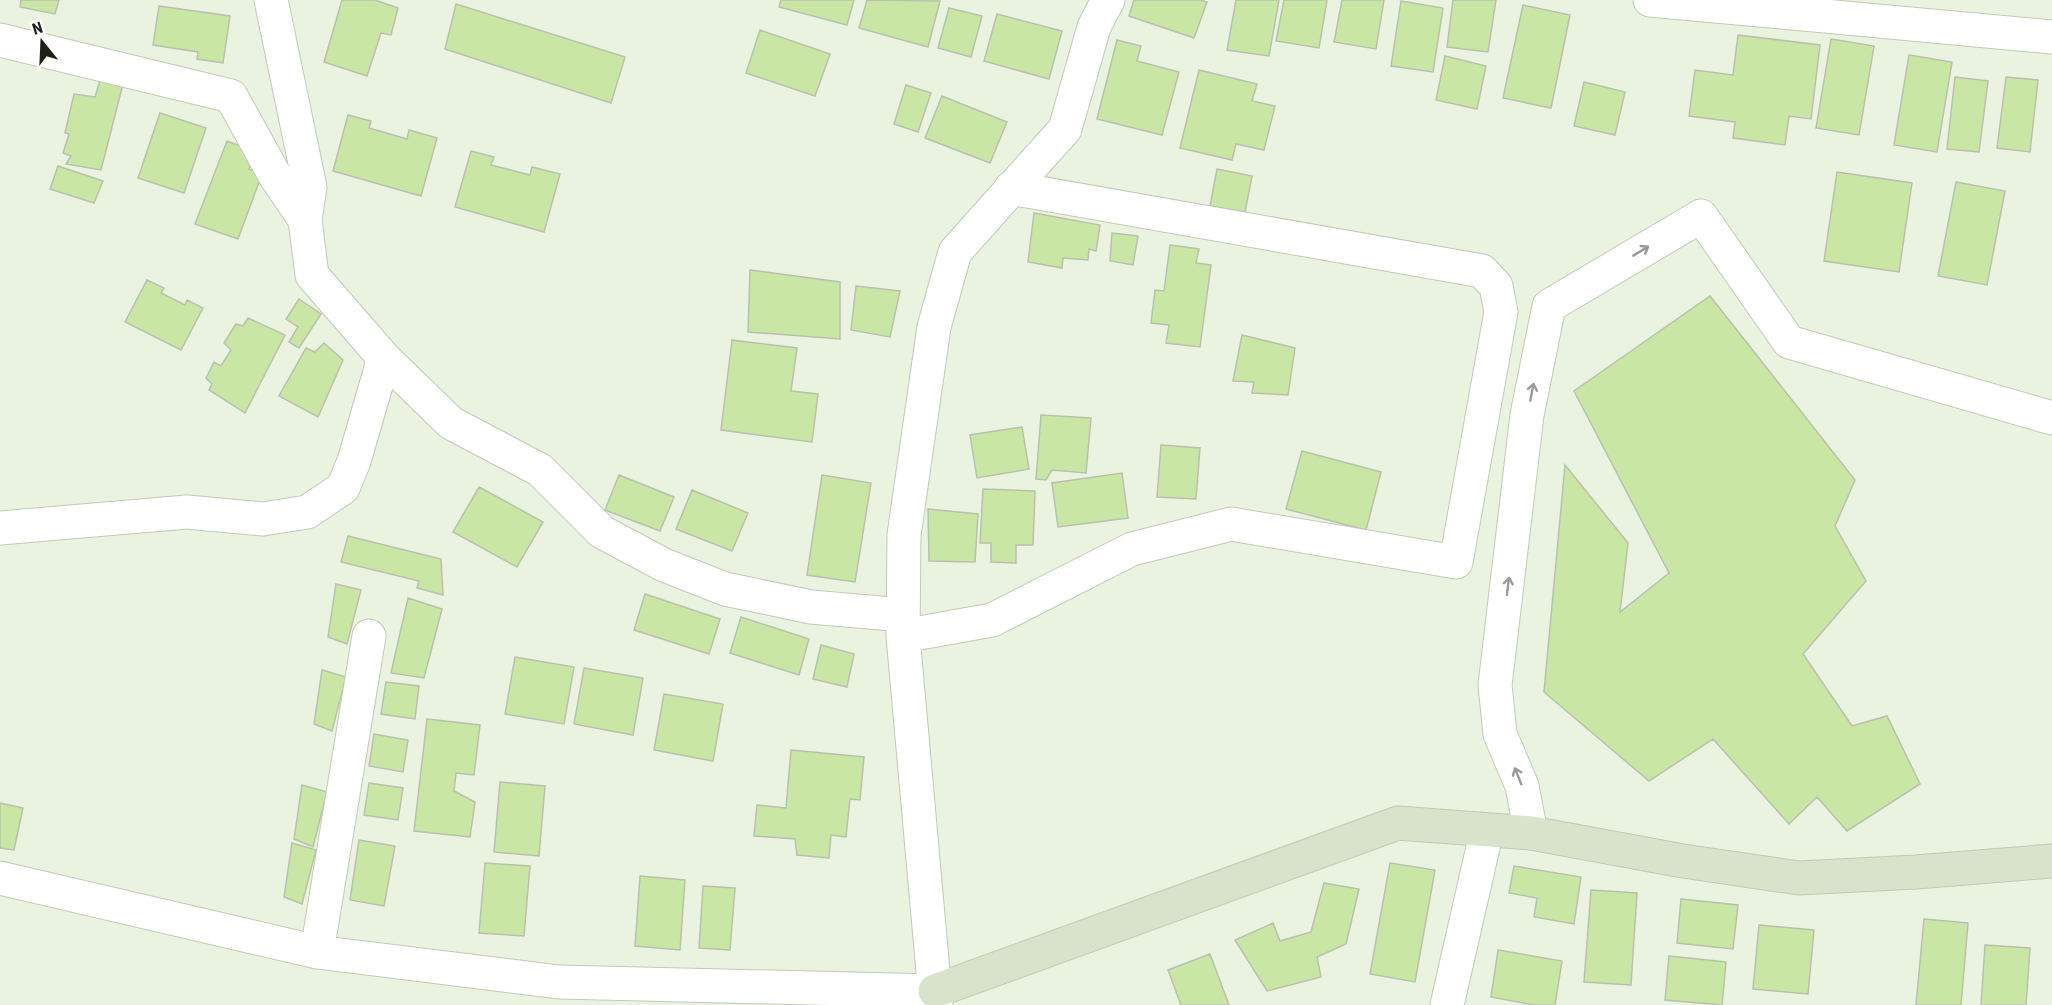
<svg xmlns="http://www.w3.org/2000/svg" width="2052" height="1005" font-family="'Roboto Condensed',sans-serif">
<style>
.building{fill:#cae6a4;stroke:#b9c1ae;stroke-width:1.5}
.lines{fill:none;stroke-linecap:round;stroke-linejoin:round}
.street-casing{stroke:#c2cab7;stroke-width:35}
.secondary-casing{stroke:#c2cab7;stroke-width:35}
.street{stroke:#fff;stroke-width:33}
.secondary{stroke:#d9e2ca;stroke-width:33}
.oneway{stroke:#9a9b98}
</style>
<rect width="100%" height="100%" fill="#eaf3df"/>
<!-- building -->
<path class="building" d="M21,0H59L55,14L20,7Z
M342,0H375L398,8L391,35L381,33L367,76L324,62Z
M781,0H854L847,25L779,7Z
M867,0L940,1L928,47L859,28Z
M1134,0H1200L1207,2L1194,38L1129,16Z
M1236,0H1279L1269,56L1227,50Z
M1284,0H1327L1319,48L1276,41Z
M1342,0H1384L1376,49L1334,42Z
M1453,0H1496L1488,52L1447,47Z
M1401,1L1443,8L1433,72L1391,66Z
M456,4L625,57L611,103L445,49Z
M1523,5L1570,15L1551,108L1503,98Z
M159,6L230,16L223,63L197,59L198,52L153,45Z
M949,8L982,16L971,57L938,48Z
M997,14L1062,31L1049,79L984,61Z
M760,30L830,54L815,96L746,73Z
M1738,35L1820,45L1811,119L1789,116L1785,145L1733,138L1735,122L1689,116L1695,70L1733,75Z
M1831,39L1874,46L1859,135L1816,128Z
M1117,40L1141,46L1137,61L1179,72L1162,135L1097,119Z
M1909,55L1952,62L1937,152L1894,145Z
M1445,56L1486,66L1477,109L1436,100Z
M1199,70L1257,84L1252,101L1275,106L1264,150L1236,144L1232,160L1180,148Z
M101,77L123,84L101,170L66,164L71,156L63,153L69,134L65,133L74,94L95,97Z
M1955,77L1988,81L1979,152L1947,149Z
M2006,77L2038,80L2030,152L1997,148Z
M1584,82L1625,92L1615,135L1574,126Z
M906,85L931,93L918,132L894,124Z
M942,96L1007,122L990,163L925,138Z
M160,113L206,128L184,193L138,178Z
M348,115L371,121L369,128L407,139L409,130L437,138L421,196L333,171Z
M227,141L256,152L249,169L262,174L238,239L195,224Z
M471,151L494,157L491,165L530,175L532,167L560,174L544,232L455,207Z
M58,166L103,181L94,203L50,189Z
M1217,169L1252,176L1245,212L1210,206Z
M1837,172L1912,183L1899,272L1824,261Z
M1956,182L2005,191L1987,285L1938,276Z
M1034,213L1100,225L1096,251L1089,249L1088,260L1063,258L1062,268L1028,262Z
M1112,233L1138,236L1133,265L1110,261Z
M1170,245L1199,249L1196,263L1211,265L1200,347L1166,343L1169,325L1151,323L1155,290L1164,291Z
M750,270L840,282V339L748,332Z
M147,280L164,288L161,293L185,305L187,300L203,308L181,350L125,322Z
M856,286L900,291L890,337L851,330Z
M1710,296L1855,480L1835,526L1866,581L1803,654L1852,726L1887,716L1920,784L1847,831L1817,797L1789,824L1713,739L1649,781L1544,692L1565,465L1628,543L1620,612L1669,573L1574,391Z
M299,299L321,314L299,348L289,342L298,327L286,319Z
M248,318L285,335L245,413L209,390L212,384L206,378L214,362L221,366L231,350L224,343L236,324L243,326Z
M1242,335L1295,348L1288,395L1252,393L1254,382L1233,381Z
M732,340L797,348L791,391L818,394L812,442L721,430Z
M324,343L343,360L318,417L279,396L306,348L315,352Z
M1041,415L1091,418L1086,473L1052,470L1046,480L1036,479Z
M1022,427L1029,469L977,478L970,435Z
M1161,445L1200,448L1196,499L1157,497Z
M1302,451L1381,472L1366,530L1286,509Z
M1122,473L1128,518L1058,527L1052,483Z
M619,475L674,497L660,531L605,510Z
M822,475L871,483L855,582L807,575Z
M479,487L543,522L517,567L453,532Z
M983,489L1035,491L1033,545H1016V563L991,562V543H980Z
M692,490L748,513L732,551L676,529Z
M928,509L978,514L975,562L929,561Z
M348,536L441,559L443,595L417,588L419,581L341,562Z
M336,584L361,590L347,644L328,637Z
M645,594L720,619L709,654L634,630Z
M408,598L442,609L424,678L391,673Z
M741,617L809,639L799,675L730,653Z
M821,645L854,654L847,687L813,679Z
M515,657L574,667L564,724L505,714Z
M584,668L643,678L633,735L574,724Z
M322,670L346,677L332,731L314,724Z
M386,682L419,686L415,719L381,714Z
M664,694L723,704L713,761L654,750Z
M427,719L480,725L474,775L456,773L454,791L475,802L470,837L414,831Z
M374,734L408,740L403,772L369,766Z
M791,750L864,757L860,800L850,799L846,837L831,835L829,858L797,855L795,839L754,836L757,805L786,808Z
M500,782L545,786L539,856L494,852Z
M369,783L403,788L398,820L364,815Z
M302,785L327,792L313,847L294,839Z
M0,803L23,808L14,850L0,848Z
M359,840L395,846L384,906L350,900Z
M292,843L316,850L302,904L284,897Z
M485,863L530,866L524,936L479,933Z
M1390,863L1435,870L1415,982L1370,974Z
M1514,866L1581,877L1574,924L1534,917L1537,898L1509,893Z
M640,876L685,880L680,950L635,946Z
M1324,883L1359,889L1346,944L1317,957L1321,977L1267,991L1235,940L1273,923L1280,941L1311,932Z
M703,886L735,888L730,950L699,948Z
M1591,890L1637,893L1631,985L1584,982Z
M1681,899L1738,905L1733,949L1677,943Z
M1924,919L1968,923L1961,1005H1916Z
M1759,925L1814,930L1808,994L1753,989Z
M1985,945L2030,948L2026,1005H1981Z
M1498,950L1562,961L1555,1005H1534L1491,997Z
M1210,954L1229,1005H1181L1168,970Z
M1669,956L1726,962L1722,1005L1665,1000Z"/>
<g class="lines">
<!-- street casing -->
<g class="street-casing">
<path id="street" d="M271,0L310,187L305,220
M1650,0L2052,37
M0,40L231,96L274,174L305,220L312,275L384,358L451,423L540,470L602,532L664,565L725,589L811,607L903,615
M0,528L187,512L263,519L307,512L343,488L354,461L384,358
M903,636L992,620L1132,549L1231,524L1456,562L1501,312L1496,286L1482,271L1011,188
M1531,833L1522,786L1500,734L1495,685L1527,415L1549,306L1701,216L1789,342L2052,418
M0,878L317,952L559,982L935,991
M317,952L369,636
M936,1005L903,636L904,535L934,327L955,252L1065,129L1094,27L1108,0
M1447,1005L1487,830"/>
</g>
<!-- secondary casing -->
<g class="secondary-casing">
<path id="secondary" d="M935,991L1398,823L1531,833L1683,861L1799,878L1916,872L2052,861"/>
</g>
<!-- street -->
<use href="#street" class="street"/>
<!-- secondary -->
<use href="#secondary" class="secondary"/>
</g>
<!-- one-way arrows -->
<defs><path id="oneway-shaft" d="M-6 0H5M1.5-3L5.5 0L1.5 3" fill="none" stroke-width="1.6" stroke-linecap="round" stroke-linejoin="round" transform="scale(1.5)"/></defs>
<g class="oneway">
<use href="#oneway-shaft" transform="translate(1641 251) rotate(-31)"/>
<use href="#oneway-shaft" transform="translate(1532 392) rotate(-79)"/>
<use href="#oneway-shaft" transform="translate(1508 586) rotate(-83)"/>
<use href="#oneway-shaft" transform="translate(1518 776) rotate(-112)"/>
</g>
<!-- north arrow -->
<g transform="translate(42 42) rotate(342)" stroke="#ffffff" stroke-width="4.5" paint-order="stroke">
<path d="M0-4.5L10 22L0 15L-10 22Z" fill="#1e211a"/>
<text y="-9" font-size="16" font-weight="bold" text-anchor="middle" fill="#1e211a">N</text>
</g>
</svg>
